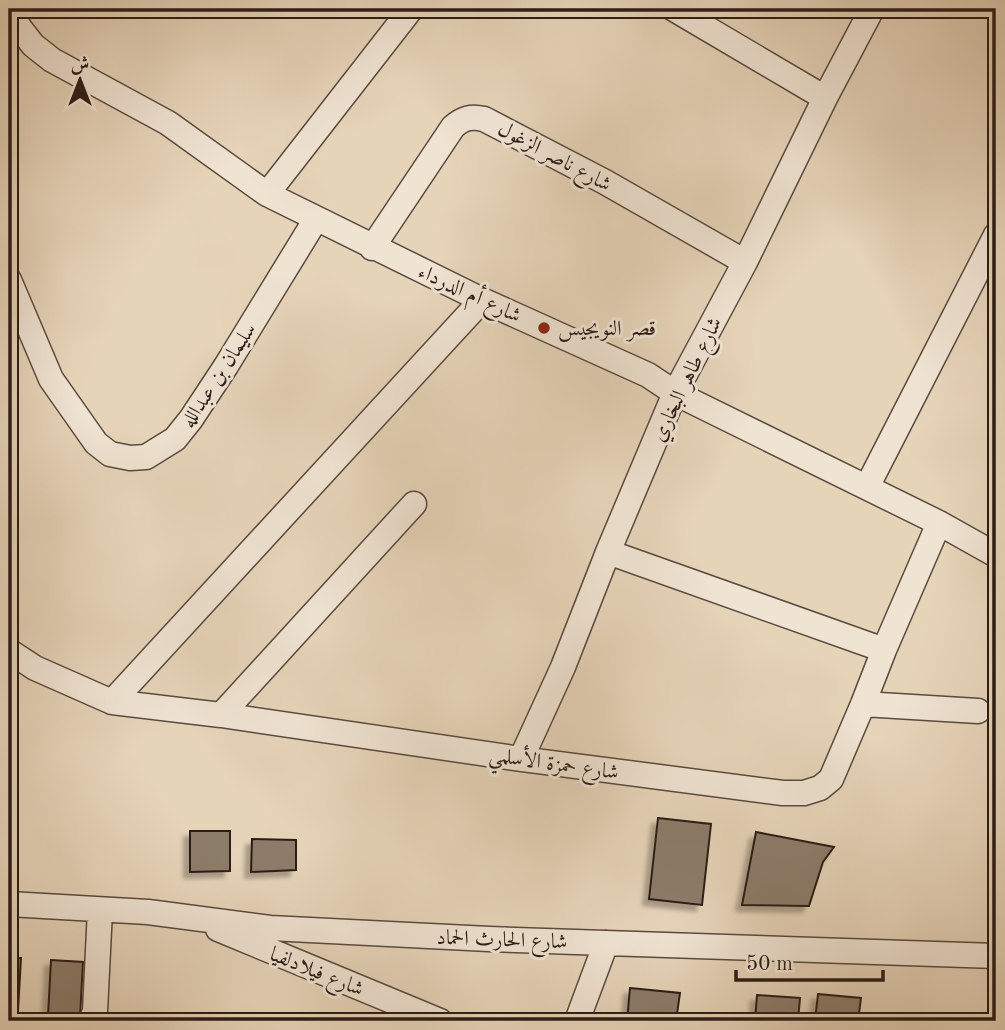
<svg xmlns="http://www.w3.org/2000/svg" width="1005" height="1030" font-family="'Old Standard TT',Amiri,serif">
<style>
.building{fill:#8c7c6b;stroke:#2b1c16;stroke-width:2;filter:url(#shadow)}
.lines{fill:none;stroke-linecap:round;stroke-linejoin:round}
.minor-casing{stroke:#5a4a3f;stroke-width:27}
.minor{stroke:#efe3d2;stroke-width:24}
.poi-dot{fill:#8f2418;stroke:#efe3d2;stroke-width:2.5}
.labels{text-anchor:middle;stroke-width:6;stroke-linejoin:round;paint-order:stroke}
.street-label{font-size:21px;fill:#2b1c16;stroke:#efe3d2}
.poi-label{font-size:21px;fill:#2b1c16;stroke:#efe3d2;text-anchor:start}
</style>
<defs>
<filter id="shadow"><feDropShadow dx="-6" dy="6" stdDeviation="2" flood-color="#0004"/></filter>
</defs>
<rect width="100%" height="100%" fill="#e6d4b9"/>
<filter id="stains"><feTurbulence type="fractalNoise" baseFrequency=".00286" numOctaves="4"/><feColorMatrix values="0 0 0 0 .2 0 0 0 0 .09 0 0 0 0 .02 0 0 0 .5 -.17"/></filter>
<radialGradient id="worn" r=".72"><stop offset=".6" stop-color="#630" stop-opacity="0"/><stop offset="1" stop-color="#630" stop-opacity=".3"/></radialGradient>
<!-- building -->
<path class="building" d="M658,818L711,824L702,905L649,899Z
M190,831H230V871L190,872Z
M756,832L834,847L823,862L809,906L742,905Z
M252,839L296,840V870L251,872Z
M9,958H21L18,1011H9Z
M51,960L83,962L80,1017L48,1016Z
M630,988L680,993L676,1021H627Z
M818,994L861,998L858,1021H815Z
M757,995L800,998L798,1021H755Z"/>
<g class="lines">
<!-- minor casing -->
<g class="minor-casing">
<path id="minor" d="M11,9L19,27L33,45L52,60L168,123L267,194L482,300L648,375L675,393L939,523L996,555
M674,9L825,98
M267,194L411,9
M372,248L453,127C463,118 471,116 484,119L605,182L745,262
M9,280L51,379L96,443L110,454L130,458L146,457L175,439L191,419L226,366L316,219
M867,487L996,235
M608,552L884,650
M9,651L35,668L112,702L221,715L521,759L783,793H804L820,788L831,779L863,704L884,650L939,523
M112,702L482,300
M863,704L978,711
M221,715L414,504
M521,759L563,667L608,552L675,393L745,262L825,98L872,9
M9,904L148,912L270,928L489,939L996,956
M218,929L440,1021
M91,1021L95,1011L100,910
M577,1021L606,943"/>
</g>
<!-- minor -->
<use href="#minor" class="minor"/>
</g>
<!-- markers -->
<circle class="poi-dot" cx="544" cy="328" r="7"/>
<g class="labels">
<!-- street labels -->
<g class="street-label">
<text transform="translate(555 156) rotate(28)" y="7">شارع ناصر الزغول</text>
<text transform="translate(470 293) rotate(25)" y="7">شارع أم الدرداء</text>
<text transform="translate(218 375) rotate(-57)" y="7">سليمان بن عبدالله</text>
<text transform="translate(686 379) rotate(-64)" y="7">شارع طاهر البخاري</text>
<text transform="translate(554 763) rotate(8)" y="7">شارع حمزة الأسلمي</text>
<text transform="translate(502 939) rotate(2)" y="7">شارع الحارث الحماد</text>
<text transform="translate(317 971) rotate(22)" y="7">شارع فيلادلفيا</text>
</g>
<!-- poi labels -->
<g class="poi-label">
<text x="558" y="335">قصر النويجيس</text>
</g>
</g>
<!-- margin -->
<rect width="1005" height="1030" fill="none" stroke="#e6d4b9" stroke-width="35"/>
<rect x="10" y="10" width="984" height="1009" fill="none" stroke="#2b1c16" stroke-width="3.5"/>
<rect x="18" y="18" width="970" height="995" fill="none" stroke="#2b1c16" stroke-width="2"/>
<!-- north arrow -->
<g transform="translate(80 80)" stroke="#efe3d2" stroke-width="5" paint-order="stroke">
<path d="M0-5L12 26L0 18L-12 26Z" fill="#2b1c16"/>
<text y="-10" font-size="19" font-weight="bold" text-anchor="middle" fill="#2b1c16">ش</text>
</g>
<!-- scale -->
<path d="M736 970v10h147v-10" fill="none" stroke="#2b1c16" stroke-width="3.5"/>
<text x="746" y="970" font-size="21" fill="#2b1c16" stroke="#efe3d2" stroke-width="5" paint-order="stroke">50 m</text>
<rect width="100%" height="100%" filter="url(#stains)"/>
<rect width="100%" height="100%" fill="url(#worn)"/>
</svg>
